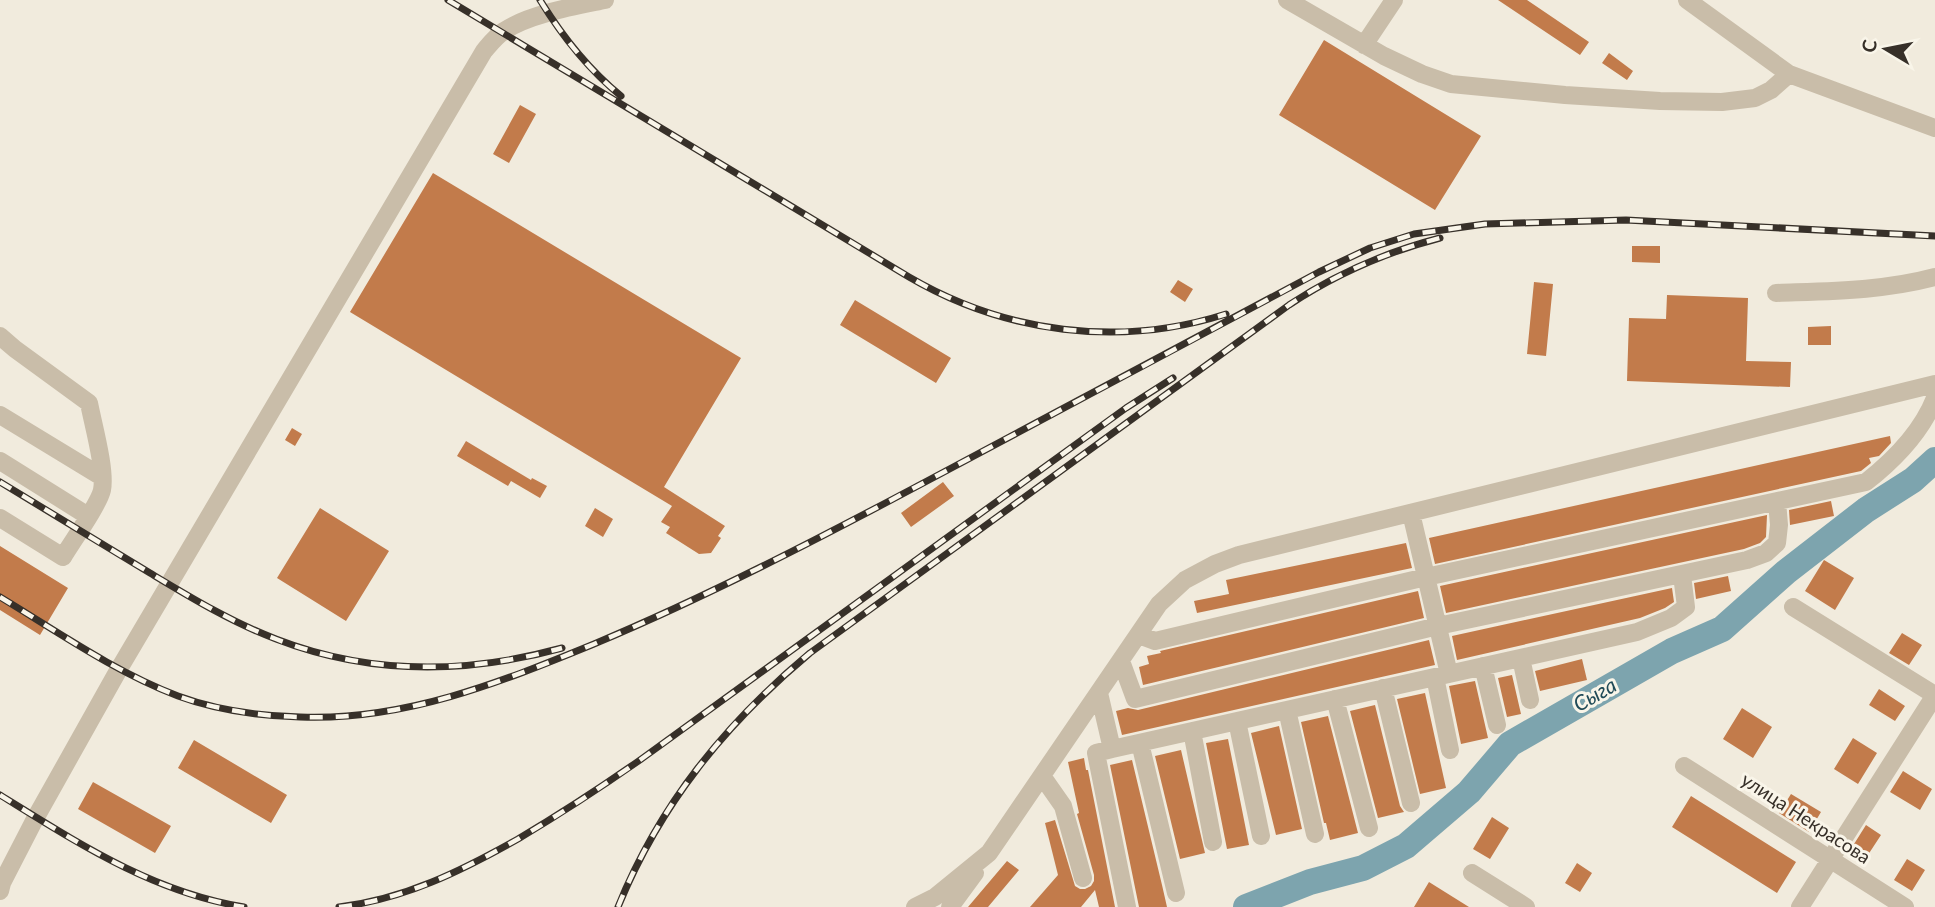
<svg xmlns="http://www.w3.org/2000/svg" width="1935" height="907" font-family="Lato,sans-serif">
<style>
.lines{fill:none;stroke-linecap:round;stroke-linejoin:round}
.river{stroke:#7da4ae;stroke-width:26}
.building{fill:#c27b4b}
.minor{stroke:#c9bda9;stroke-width:18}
.rail-casing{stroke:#373029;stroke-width:7}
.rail{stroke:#f9f5e9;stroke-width:4.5;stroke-dasharray:13;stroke-linecap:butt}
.labels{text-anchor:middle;stroke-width:6;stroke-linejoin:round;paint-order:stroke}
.street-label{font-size:19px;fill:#373029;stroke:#f9f5e9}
.water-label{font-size:21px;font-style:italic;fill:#204a57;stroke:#f9f5e9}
</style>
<rect width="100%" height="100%" fill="#f1ebdd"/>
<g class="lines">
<!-- river -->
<path class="river" d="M1246,907L1310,882L1363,868L1406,846L1469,792L1510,744L1672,651L1722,629L1786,572L1866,510L1913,480L1935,460"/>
</g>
<!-- building -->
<path class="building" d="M1498,0H1527L1589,42L1580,55Z
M1324,40L1481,136L1435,210L1279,115Z
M1609,53L1633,71L1627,80L1602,63Z
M520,105L536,114L509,163L493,154Z
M433,173L741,358L664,487L725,526L718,536L721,538L711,553L699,554L666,533L670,527L661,522L672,506L350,312Z
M1632,246H1660V263L1632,262Z
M1178,280L1193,289L1185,302L1170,292Z
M1534,282L1553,284L1546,356L1527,354Z
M1667,295L1748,298L1746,361L1791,362L1790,387L1627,381L1629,318L1666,319Z
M855,300L951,358L936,383L840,325Z
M1831,326V345H1808V327Z
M292,428L302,434L295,446L285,440Z
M1890,436L1891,443L1879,456L1869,458L1871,463L1861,471L1435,564L1429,538Z
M466,441L531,480L532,478L547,486L540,498L511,481L508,486L457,456Z
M943,482L954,496L911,527L901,513Z
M1831,501L1834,516L1790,525L1789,510Z
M320,508L389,551L346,621L277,578Z
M595,508L613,519L603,537L585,526Z
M1767,515L1766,537L1760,543L1744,549L1446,613L1440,586Z
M1406,543L1412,568L1197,613L1194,601L1229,594L1226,580Z
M0,546L68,588L40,635L0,610Z
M1824,560L1854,578L1835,610L1805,591Z
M1728,576L1731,591L1696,599L1694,583Z
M1672,588L1674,602L1665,608L1640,618L1457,660L1452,636Z
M1418,591L1424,618L1143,685L1139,667L1149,664L1147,656L1161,653L1160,651Z
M1902,633L1922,645L1909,665L1889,653Z
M1429,640L1435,665L1122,735L1116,711L1128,708L1138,710Z
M1582,659L1587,680L1540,691L1535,671Z
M1512,675L1521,714L1507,717L1498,678Z
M1475,681L1488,738L1461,744L1449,686Z
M1879,689L1905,706L1895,721L1869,705Z
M1425,693L1446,788L1420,794L1397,699Z
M1375,705L1400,806L1404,812L1378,818L1350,711Z
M1742,708L1772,727L1753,758L1723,739Z
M1328,716L1358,833L1330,840L1326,823H1324L1301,722Z
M1279,726L1302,829L1276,835L1251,733Z
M1853,738L1877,753L1858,784L1834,769Z
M1228,739L1249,845L1227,849L1206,743Z
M194,740L287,795L271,823L178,768Z
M1181,750L1205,853L1180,859L1155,756Z
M1084,758L1086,770H1088L1115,907H1099L1095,890L1081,907H1030L1058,875L1045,823L1055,820L1075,886L1080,889H1085L1091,886L1094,881V875L1077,814L1079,813L1068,762Z
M1132,760L1162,885L1167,907H1139L1110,765Z
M1903,771L1932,789L1920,810L1890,792Z
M93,782L171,826L155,853L78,809Z
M1791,794L1821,812L1809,832L1779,813Z
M1691,796L1796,862L1777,893L1672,827Z
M1492,817L1509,828L1490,859L1473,849Z
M1866,825L1881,835L1864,861L1849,852Z
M1907,859L1925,870L1912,891L1894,880Z
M1007,861L1019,870L988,907H968Z
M1577,863L1592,873L1580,892L1565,883Z
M1429,882L1469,907H1414Z"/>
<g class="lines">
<!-- minor -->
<path class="minor" d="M1287,0L1384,56L1422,74L1451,84L1565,95L1660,101L1722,102L1755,98L1771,90L1789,74
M1687,0L1789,74L1935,128
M1364,45L1394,0
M1776,293C1829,291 1883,291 1935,277
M0,336L15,349L89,403C93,424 106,470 102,490C99,504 72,542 63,557L0,518
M0,415L102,477
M0,461L88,516
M1411,513L1449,674
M1793,607L1935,695
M1139,635L1155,641L1426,577L1866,482C1894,460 1922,431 1935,398
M1521,658L1530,700
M1121,661L1135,699L1438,626L1747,560L1766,553L1777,543L1779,525L1777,501
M1483,666L1497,725
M1435,677L1450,750
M1383,688L1411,803
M1099,693L1112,749L1096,753L1127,907
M1335,699L1369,828
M1287,710L1315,834
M1237,721L1261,836
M1192,731L1213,842
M1140,743L1176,893
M1112,749L1637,632L1671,618L1686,607L1682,575
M1684,766L1905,907
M1042,776L1063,806L1083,878
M1472,873L1526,907
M0,891L2,883L36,817L119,669L484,51C490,44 496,36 504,31C529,14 576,6 605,0
M915,907L935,897L989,853L1159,604L1185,580L1215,564L1239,555L1935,384
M950,907L975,873
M1800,907L1935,695"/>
<!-- rail casing -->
<g class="rail-casing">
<path id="rail" d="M448,0L909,277C1005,333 1119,348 1226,314
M540,0C562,36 588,69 621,96
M0,482C50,512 100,543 150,573C190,597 231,622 276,639C369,675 467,674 562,648
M0,597C58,632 115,672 178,696C216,710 260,716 300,717C404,721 499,683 594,644C708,596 818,539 927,481C1058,411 1189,342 1319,272L1370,248L1414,234L1485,224L1626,220L1935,236
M0,795C78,843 152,892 244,907
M339,907C405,899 461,871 518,839C560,814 600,788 640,760L1126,408L1173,378
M618,907C660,804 725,724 810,653L1289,305C1336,274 1386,252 1440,238"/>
</g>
<!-- rail -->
<use href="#rail" class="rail"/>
</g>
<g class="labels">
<!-- street labels -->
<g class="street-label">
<text transform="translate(1806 818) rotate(33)" y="7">улица Некрасова</text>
</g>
<!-- water labels -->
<g class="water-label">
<text transform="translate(1595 695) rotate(-30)" y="7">Сыга</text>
</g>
</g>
<!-- north arrow -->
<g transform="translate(1886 49) rotate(280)" stroke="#f9f5e9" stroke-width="5" paint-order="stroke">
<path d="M0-5L12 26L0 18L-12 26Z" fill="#373029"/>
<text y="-10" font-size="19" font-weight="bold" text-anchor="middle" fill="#373029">С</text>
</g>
</svg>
